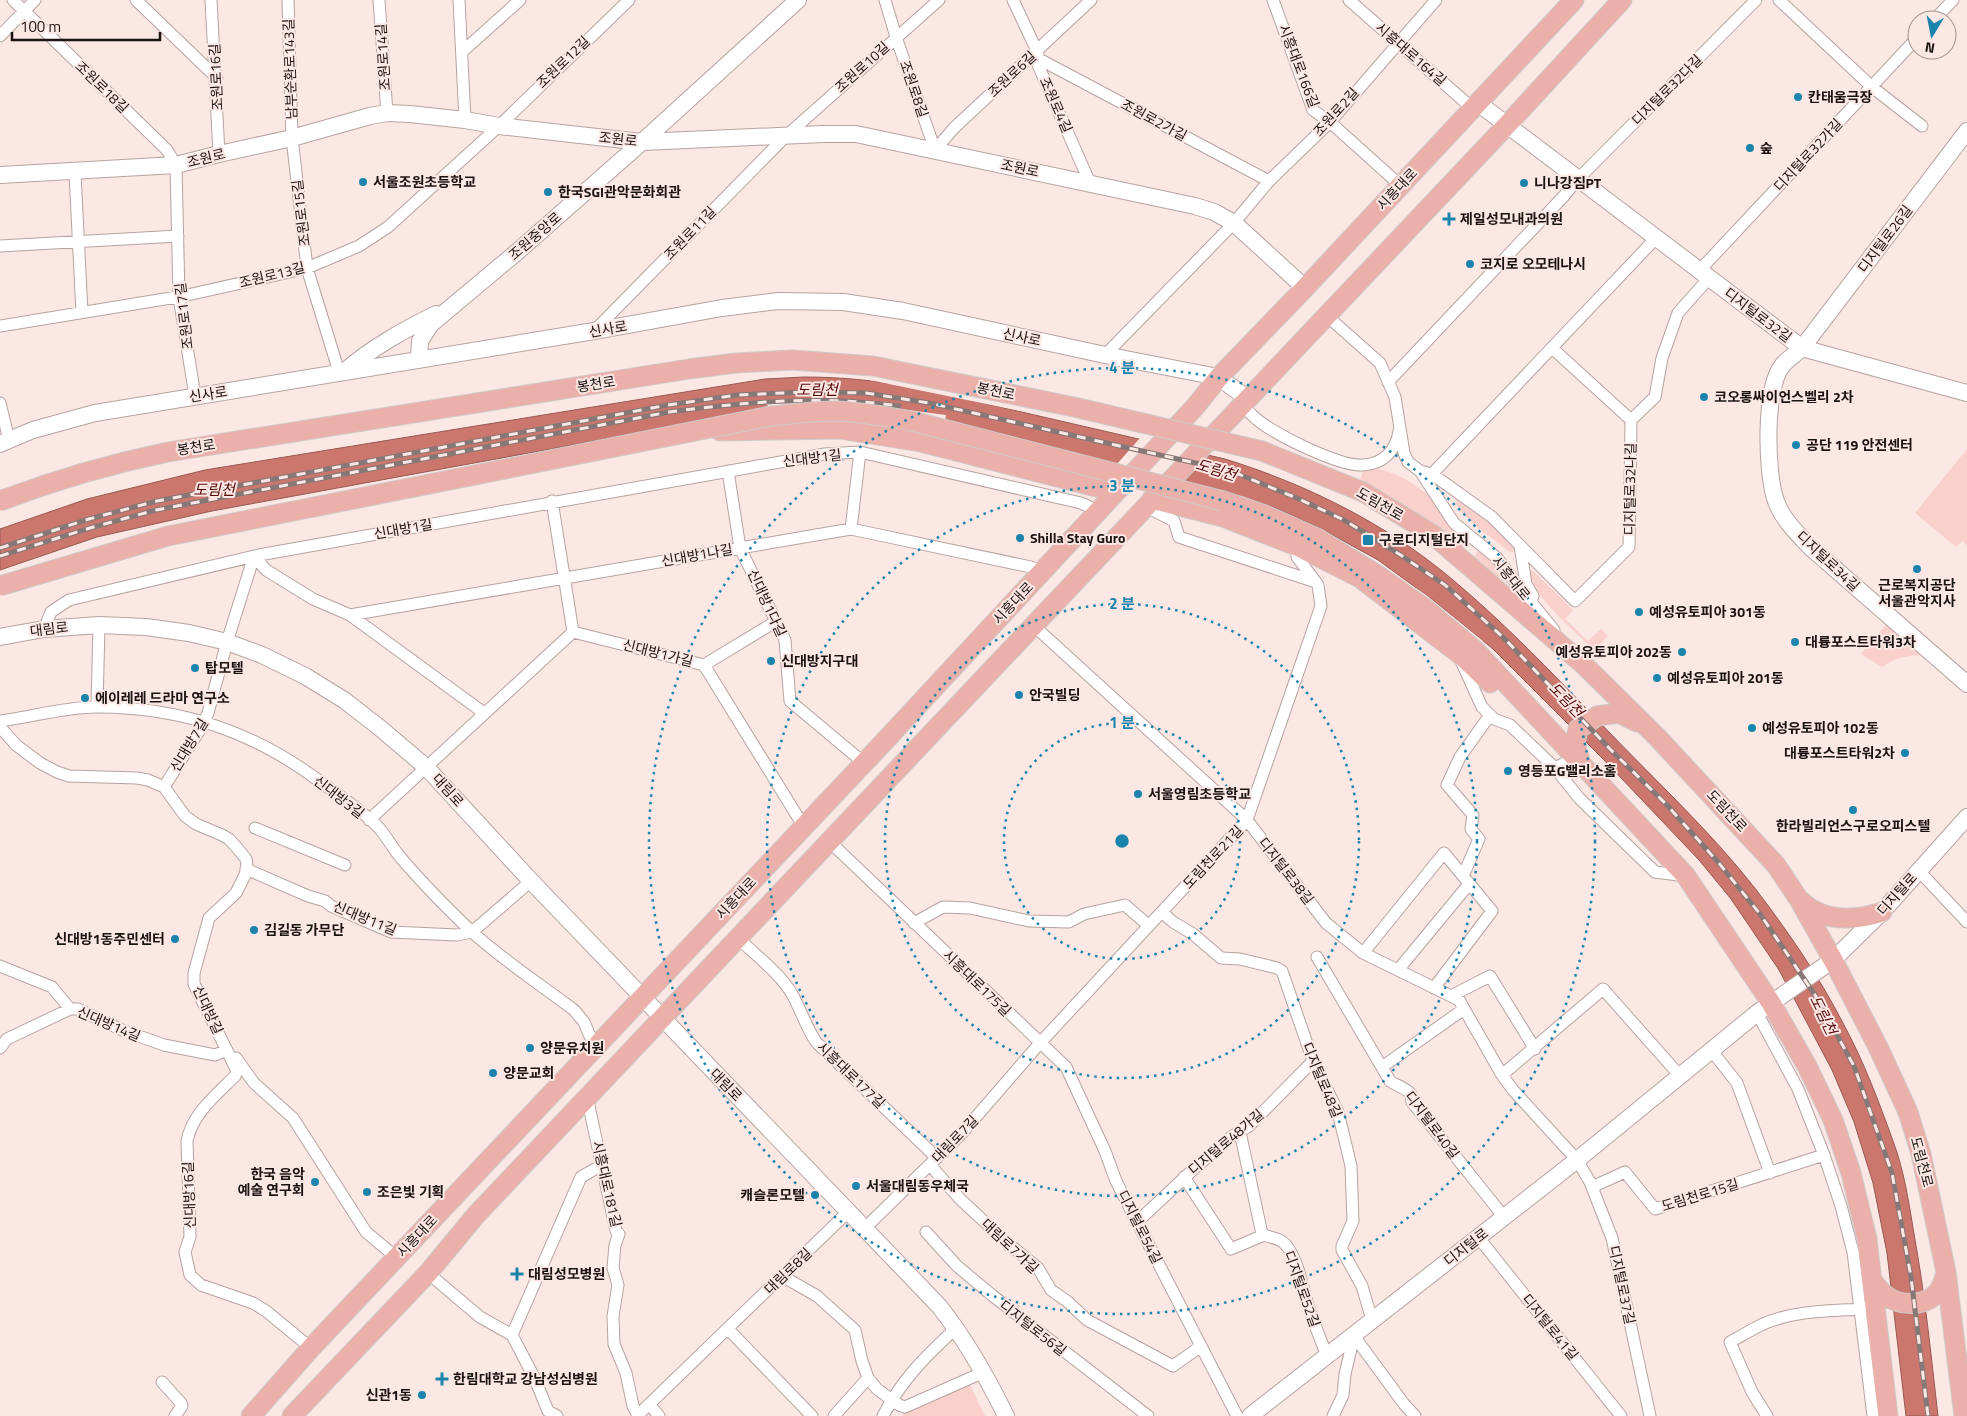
<svg xmlns="http://www.w3.org/2000/svg" width="1967" height="1416" font-family="'Titillium Web','Noto Sans KR',sans-serif">
<style>
.green{fill:#f9d0cb}
.water{fill:#cc776d;stroke:#975952}
.pier{fill:#fbe7e4}
.lines{fill:none;stroke-linecap:round;stroke-linejoin:round}
.street-casing{stroke:#b6a3a1;stroke-width:13}
.secondary-casing{stroke:#b6a3a1;stroke-width:18}
.primary-casing{stroke:#cdcbcb;stroke-width:21}
.street{stroke:#fff;stroke-width:11}
.secondary{stroke:#fff;stroke-width:16}
.primary{stroke:#eab0a9;stroke-width:19}
.rail-casing{stroke:#857876;stroke-width:5}
.rail{stroke:#fbe7e4;stroke-width:3;stroke-dasharray:9;stroke-linecap:butt}
.primary-bridge-casing{stroke:#cdcbcb;stroke-width:21;stroke-linecap:butt}
.primary-bridge{stroke:#eab0a9;stroke-width:19}
.ring{fill:none;stroke:#1b83ac;stroke-width:2.5;stroke-dasharray:2.5 5}
.poi-dot{fill:#1b83ac;stroke:#fbe7e4;stroke-width:2}
.labels{text-anchor:middle;stroke-width:4;stroke-linejoin:round;paint-order:stroke}
.street-label{font-size:14px;fill:#1a1312;stroke:#fbe7e4}
.poi-label{font-size:14px;font-weight:bold;fill:#1a1312;stroke:#fbe7e4;text-anchor:start}
.water-label{font-size:15px;font-style:italic;fill:#560606;stroke:#fbe7e4}
.centre{fill:#1b83ac;stroke:#fbe7e4;stroke-width:2.5}
.ring-label{font-size:15px;text-anchor:middle;font-weight:bold;fill:#1b83ac;stroke:#fbe7e4;stroke-width:4;stroke-linejoin:round;paint-order:stroke}
</style>
<rect width="100%" height="100%" fill="#fbe7e4"/>
<!-- green -->
<path class="green" d="M1967,449V545L1962,541L1956,547L1915,513Z
M1377,469C1417,476 1443,510 1471,537L1462,549L1359,484L1363,471Z
M1457,498L1490,521L1514,547L1515,552H1510C1496,540 1458,517 1455,500Z
M1482,546L1501,575L1498,578L1473,558Z
M1531,569L1573,610L1565,619L1588,641L1601,629L1608,636L1594,650C1579,635 1525,590 1531,569Z
M1892,618L1936,657C1916,654 1899,655 1882,667L1861,654Z
M969,1383L985,1416H903V1411Z"/>
<!-- water -->
<path class="water" d="M804,377C843,377 880,381 918,388L1225,459C1306,484 1387,524 1453,580C1508,626 1557,678 1607,730C1656,781 1710,831 1754,887C1787,930 1819,976 1844,1025C1864,1062 1879,1102 1893,1141C1904,1170 1909,1203 1914,1234C1925,1294 1931,1355 1938,1416H1906L1887,1253L1873,1183L1854,1122L1832,1070L1779,970L1731,899L1699,860L1604,760L1493,649L1434,601L1378,560L1320,528L1273,507L1217,489L913,415L769,409L212,511L97,537L0,570V529L87,499L205,470L765,379Z"/>
<!-- pier -->
<path class="pier" d="M850,376L918,385L1108,429Z
M840,401L946,415L945,423L1116,465L1141,437L1207,452L1181,481L1245,497L1294,517L1329,534L1376,561L1426,595L1483,641L1481,642L1432,603L1377,563L1319,530L912,418L768,408L767,404Z"/>
<g class="lines">
<!-- street casing -->
<g class="street-casing">
<path id="street" d="M13,0L167,150L176,165L179,297L195,396
M136,0L217,78
M211,0L219,154
M288,0L292,138L307,268L339,372
M379,0L387,113
M459,0L465,120
M885,0L896,37L935,150
M1013,0L1037,51L1039,59L1038,65L1090,183
M1273,0L1313,110L1330,122L1401,186
M1349,0L1472,108
M1779,0L1872,87L1922,126
M1934,20L1953,0
M0,36L35,0
M462,52L520,0
M1039,59L1269,181
M935,150L954,128L1091,0
M73,171L75,174L82,312
M0,246L178,236
M1699,271L1917,38
M1326,315L1380,363L1395,397L1404,453L1408,462L1420,471L1432,474L1492,517L1575,601L1629,547L1631,420L1552,348
M0,326L183,296L307,268L359,246L388,227L499,126L629,0
M594,331L786,136L939,0
M1105,355L1234,223L1269,181L1330,122L1436,0
M1388,382L1563,197L1578,179L1756,0
M0,403L9,440
M1243,403C1246,407 1248,412 1252,415C1268,432 1340,467 1363,465C1383,464 1396,451 1399,431
M1631,420L1655,397L1662,358L1678,313L1709,278
M728,471L740,548L785,640L790,701L864,763
M1420,471L1454,523L1497,558L1518,586L1554,630
M1432,474L1656,238
M552,501L573,632
M1145,506L1174,521L1179,537L1316,582
M851,529L860,452
M1520,546L1526,584L1533,596
M254,556L266,570L313,599L350,615L484,713
M350,615L851,529L1031,567L1042,571
M1033,625L1247,820L1326,923L1363,953L1459,1000L1502,1075L1513,1090L1577,1160L1590,1182L1612,1238L1650,1416
M44,629L51,612L69,600L259,555L825,454L860,452L1081,503L1094,509L1096,514
M1462,663L1482,707L1494,719L1510,725L1555,768L1570,760
M704,665L775,622
M97,707L99,625
M0,721C32,717 64,707 97,707C182,707 255,732 322,783C341,797 363,811 379,828C387,837 393,849 401,858C423,884 448,909 472,932C504,961 540,984 574,1010L584,1022L595,1048
M0,727L16,745L40,763L57,772L69,776L137,778L148,780L164,787L185,816L196,824L222,835L229,839L238,849L246,859L247,866L245,875L236,893L209,918L194,973V984L237,1071L235,1076C216,1095 192,1114 187,1141L190,1237L185,1252L190,1275L201,1285L253,1303L266,1311L311,1348
M1555,768L1579,798L1655,872L1686,876
M164,787L204,723L208,713L227,642L254,556
M369,820L573,632L704,665L804,827
M255,828L345,865
M829,841L1066,1067L1105,1151L1116,1181L1237,1416
M246,869L308,896L325,901L331,906L391,932L457,935L472,932L531,881
M1919,871L1967,922
M1463,876L1479,839L1471,829L1473,815L1447,785L1460,757L1490,715
M1162,912L1173,922L1193,934L1221,958L1240,959L1277,968L1282,971L1313,1061L1338,1112L1351,1166L1353,1221L1342,1246V1250L1362,1286L1372,1320
M914,923L943,907L970,908L1029,921L1069,922L1084,914L1125,905L1149,926
M738,938C755,955 779,972 792,994C801,1010 806,1027 816,1042L937,1158
M1363,953L1444,853L1492,911L1434,988
M1317,957L1390,1081C1397,1086 1404,1087 1411,1094L1412,1102L1504,1217
M0,966L52,987L70,1009
M1398,970L1469,884
M1451,996L1490,976L1535,1049
M1757,1013L1798,1089L1824,1155L1841,1206L1853,1252L1873,1416
M0,1048L7,1039L70,1009H78L122,1030L164,1045L215,1055L227,1050
M1712,1051L1737,1083L1770,1173
M236,1058L254,1083L293,1118L366,1232L397,1258
M1382,1067L1464,1009
M1502,1075L1603,989L1681,1077
M587,1097L616,1231L619,1234L615,1245L613,1268L618,1285L613,1316L614,1344L626,1373L633,1406L638,1415
M1240,1132L1262,1234C1270,1238 1281,1238 1286,1245C1299,1261 1302,1288 1309,1308C1314,1324 1321,1340 1327,1356
M930,1165L960,1199L1004,1240L1038,1268L1051,1290L1068,1302L1087,1320L1173,1366L1201,1346
M1184,1177L1231,1249L1264,1235
M1592,1187L1625,1172L1655,1209L1824,1155
M1137,1222L1197,1166L1231,1137L1249,1126L1313,1061
M864,1229L963,1132L1040,1043L1247,820L1321,606L1318,585L1297,557V546
M926,1232L957,1266L993,1296L1148,1416
M1478,1237L1621,1416
M428,1273L480,1317L512,1335L535,1379L548,1411L557,1416
M782,1276L817,1296L855,1330L862,1361L868,1378L877,1389L899,1405L905,1407L984,1372
M728,1329L812,1416
M512,1335L581,1177L595,1169L602,1167
M1354,1336L1404,1404L1415,1416
M162,1382L181,1403L182,1406L175,1416
M650,1405L659,1416
M637,1416L848,1212
M834,1416L868,1378
M883,1416C902,1379 926,1356 956,1328
M1333,1416L1343,1395L1345,1374L1354,1336
M1767,1416L1752,1392L1730,1342C1741,1336 1751,1330 1761,1325C1793,1310 1831,1311 1866,1309"/>
</g>
<!-- secondary casing -->
<g class="secondary-casing">
<path id="secondary" d="M1478,103L1802,348L1967,393
M1967,131L1802,348C1796,354 1787,359 1782,366C1764,388 1766,475 1776,501C1782,519 1797,533 1810,547L1967,684
M0,175L176,165L219,154L292,138L370,116L387,113L410,114L465,120L499,126L642,142L823,134H856L1195,206L1214,212L1234,223L1305,288
M419,359L420,341L431,324L517,252L642,142L798,0
M345,371C373,347 404,330 436,314
M0,444L33,430L95,413L594,331L722,308L778,301L843,302L903,311L1105,355L1218,377L1247,398
M0,637L44,629L99,625L146,627L189,633L227,642L262,655L305,676L344,700L380,728L426,767L531,881L939,1306C966,1340 987,1377 1006,1416
M1250,1416L1577,1160L1757,1013L1833,960L1882,912L1967,817"/>
</g>
<!-- primary casing -->
<g class="primary-casing">
<path id="primary" d="M720,431L840,429L921,442L1116,492
M1262,451L1363,492L1432,534L1583,664L1657,737L1776,865L1800,901L1833,960L1878,1047L1908,1112L1921,1154L1946,1272L1964,1416
M1152,499L1223,517L1299,547L1360,578L1462,656L1490,683
M1223,501L1265,515L1317,538L1376,574L1426,609L1475,650L1686,876L1771,1003L1807,1066L1833,1120L1851,1173L1867,1239L1888,1416
M1581,763L1575,744L1578,729L1597,716L1619,713L1637,722
M1801,901C1822,922 1855,921 1882,912
M1872,1280C1876,1285 1880,1291 1885,1295C1898,1306 1923,1307 1936,1294C1942,1288 1944,1280 1946,1273
M251,1416L311,1348L882,744L1195,407L1219,377L1305,288L1574,0
M292,1416L428,1273L476,1215L1507,125L1622,0"/>
</g>
<!-- street -->
<use href="#street" class="street"/>
<!-- secondary -->
<use href="#secondary" class="secondary"/>
<!-- primary -->
<use href="#primary" class="primary"/>
<!-- rail casing -->
<g class="rail-casing">
<path id="rail" d="M0,548L89,519L157,501L668,405L737,395L807,392L866,393L929,403L1231,471L1299,499L1344,520L1399,554L1445,585L1504,638L1611,750L1666,804L1718,862L1760,914L1815,995L1854,1066L1892,1173L1911,1277L1928,1416
M0,556L90,528L156,510L669,412C746,402 822,395 899,406"/>
</g>
<!-- rail -->
<use href="#rail" class="rail"/>
<!-- primary-bridge casing -->
<g class="primary-bridge-casing">
<path id="primary-bridge" d="M0,501C55,480 110,464 168,452L689,369L736,363L793,360L873,366L1074,407L1262,451
M0,586L168,536L771,416C793,414 815,411 837,411C862,412 887,417 912,421L1223,501"/>
</g>
<!-- primary-bridge -->
<use href="#primary-bridge" class="primary-bridge"/>
</g>
<!-- distance rings -->
<g class="ring">
<circle cx="1122" cy="841" r="118"/>
<circle cx="1122" cy="841" r="237"/>
<circle cx="1122" cy="841" r="355"/>
<circle cx="1122" cy="841" r="473"/>
</g>
<!-- markers -->
<g class="poi-dot">
<circle cx="1798" cy="97" r="5"/>
<circle cx="1750" cy="148" r="5"/>
<circle cx="363" cy="182" r="5"/>
<circle cx="1524" cy="183" r="5"/>
<circle cx="548" cy="192" r="5"/>
<path d="M1446.5 211.5h5v5h5v5h-5v5h-5v-5h-5v-5h5z"/>
<circle cx="1470" cy="264" r="5"/>
<circle cx="1704" cy="397" r="5"/>
<circle cx="1796" cy="445" r="5"/>
<circle cx="1020" cy="538" r="5"/>
<rect x="1362" y="534" width="12" height="12" rx="2.5"/>
<circle cx="1917" cy="569" r="5"/>
<circle cx="1639" cy="612" r="5"/>
<circle cx="1795" cy="642" r="5"/>
<circle cx="1682" cy="652" r="5"/>
<circle cx="771" cy="661" r="5"/>
<circle cx="195" cy="668" r="5"/>
<circle cx="1657" cy="678" r="5"/>
<circle cx="1019" cy="695" r="5"/>
<circle cx="85" cy="698" r="5"/>
<circle cx="1752" cy="728" r="5"/>
<circle cx="1905" cy="753" r="5"/>
<circle cx="1508" cy="771" r="5"/>
<circle cx="1138" cy="794" r="5"/>
<circle cx="1853" cy="810" r="5"/>
<circle cx="254" cy="930" r="5"/>
<circle cx="175" cy="939" r="5"/>
<circle cx="530" cy="1048" r="5"/>
<circle cx="493" cy="1073" r="5"/>
<circle cx="315" cy="1182" r="5"/>
<circle cx="856" cy="1186" r="5"/>
<circle cx="367" cy="1192" r="5"/>
<circle cx="815" cy="1195" r="5"/>
<path d="M514.5 1266.5h5v5h5v5h-5v5h-5v-5h-5v-5h5z"/>
<path d="M439.5 1371.5h5v5h5v5h-5v5h-5v-5h-5v-5h5z"/>
<circle cx="422" cy="1395" r="5"/>
</g>
<g class="labels">
<!-- street labels -->
<g class="street-label">
<text transform="translate(1411 54) rotate(41)" y="5">시흥대로164길</text>
<text transform="translate(383 57) rotate(-94)" y="5">조원로14길</text>
<text transform="translate(563 62) rotate(-44)" y="5">조원로12길</text>
<text transform="translate(1299 66) rotate(69)" y="5">시흥대로166길</text>
<text transform="translate(862 67) rotate(-42)" y="5">조원로10길</text>
<text transform="translate(290 69) rotate(-92)" y="5">남부순환로143길</text>
<text transform="translate(1012 74) rotate(-43)" y="5">조원로6길</text>
<text transform="translate(216 77) rotate(-93)" y="5">조원로16길</text>
<text transform="translate(102 87) rotate(44)" y="5">조원로18길</text>
<text transform="translate(914 89) rotate(71)" y="5">조원로8길</text>
<text transform="translate(1667 90) rotate(-45)" y="5">디지털로32다길</text>
<text transform="translate(1056 105) rotate(66)" y="5">조원로4길</text>
<text transform="translate(1336 112) rotate(-48)" y="5">조원로2길</text>
<text transform="translate(1154 120) rotate(28)" y="5">조원로2가길</text>
<text transform="translate(618 139) rotate(6)" y="5">조원로</text>
<text transform="translate(1808 155) rotate(-47)" y="5">디지털로32가길</text>
<text transform="translate(206 158) rotate(-14)" y="5">조원로</text>
<text transform="translate(1020 168) rotate(12)" y="5">조원로</text>
<text transform="translate(1397 189) rotate(-47)" y="5">시흥대로</text>
<text transform="translate(301 213) rotate(-97)" y="5">조원로15길</text>
<text transform="translate(690 233) rotate(-46)" y="5">조원로11길</text>
<text transform="translate(535 236) rotate(-41)" y="5">조원중앙로</text>
<text transform="translate(1885 239) rotate(-53)" y="5">디지털로26길</text>
<text transform="translate(272 275) rotate(-14)" y="5">조원로13길</text>
<text transform="translate(1758 315) rotate(37)" y="5">디지털로32길</text>
<text transform="translate(184 316) rotate(-97)" y="5">조원로17길</text>
<text transform="translate(608 329) rotate(-10)" y="5">신사로</text>
<text transform="translate(1022 337) rotate(12)" y="5">신사로</text>
<text transform="translate(596 384) rotate(-9)" y="5">봉천로</text>
<text transform="translate(996 391) rotate(12)" y="5">봉천로</text>
<text transform="translate(208 394) rotate(-9)" y="5">신사로</text>
<text transform="translate(196 447) rotate(-9)" y="5">봉천로</text>
<text transform="translate(812 458) rotate(-7)" y="5">신대방1길</text>
<text transform="translate(1630 489) rotate(-89)" y="5">디지털로32나길</text>
<text transform="translate(1380 504) rotate(30)" y="5">도림천로</text>
<text transform="translate(403 529) rotate(-10)" y="5">신대방1길</text>
<text transform="translate(697 555) rotate(-10)" y="5">신대방1나길</text>
<text transform="translate(1828 561) rotate(43)" y="5">디지털로34길</text>
<text transform="translate(1511 578) rotate(51)" y="5">시흥대로</text>
<text transform="translate(767 603) rotate(65)" y="5">신대방1다길</text>
<text transform="translate(1013 603) rotate(-47)" y="5">시흥대로</text>
<text transform="translate(49 629) rotate(-7)" y="5">대림로</text>
<text transform="translate(658 653) rotate(14)" y="5">신대방1가길</text>
<text transform="translate(189 745) rotate(-59)" y="5">신대방7길</text>
<text transform="translate(448 790) rotate(48)" y="5">대림로</text>
<text transform="translate(339 797) rotate(38)" y="5">신대방3길</text>
<text transform="translate(1727 811) rotate(47)" y="5">도림천로</text>
<text transform="translate(1213 857) rotate(-47)" y="5">도림천로21길</text>
<text transform="translate(1286 871) rotate(52)" y="5">디지털로38길</text>
<text transform="translate(1897 894) rotate(-48)" y="5">디지털로</text>
<text transform="translate(736 898) rotate(-47)" y="5">시흥대로</text>
<text transform="translate(365 918) rotate(22)" y="5">신대방11길</text>
<text transform="translate(977 983) rotate(44)" y="5">시흥대로175길</text>
<text transform="translate(208 1010) rotate(65)" y="5">신대방길</text>
<text transform="translate(109 1024) rotate(23)" y="5">신대방14길</text>
<text transform="translate(851 1075) rotate(44)" y="5">시흥대로177길</text>
<text transform="translate(1322 1080) rotate(67)" y="5">디지털로48길</text>
<text transform="translate(726 1085) rotate(46)" y="5">대림로</text>
<text transform="translate(1432 1125) rotate(53)" y="5">디지털로40길</text>
<text transform="translate(955 1139) rotate(-46)" y="5">대림로7길</text>
<text transform="translate(1226 1142) rotate(-40)" y="5">디지털로48가길</text>
<text transform="translate(1922 1162) rotate(75)" y="5">도림천로</text>
<text transform="translate(607 1184) rotate(77)" y="5">시흥대로181길</text>
<text transform="translate(189 1195) rotate(-92)" y="5">신대방16길</text>
<text transform="translate(1700 1195) rotate(-17)" y="5">도림천로15길</text>
<text transform="translate(1140 1227) rotate(63)" y="5">디지털로54길</text>
<text transform="translate(417 1236) rotate(-47)" y="5">시흥대로</text>
<text transform="translate(1010 1246) rotate(43)" y="5">대림로7가길</text>
<text transform="translate(1466 1247) rotate(-38)" y="5">디지털로</text>
<text transform="translate(788 1271) rotate(-44)" y="5">대림로8길</text>
<text transform="translate(1622 1285) rotate(78)" y="5">디지털로37길</text>
<text transform="translate(1302 1289) rotate(70)" y="5">디지털로52길</text>
<text transform="translate(1550 1327) rotate(51)" y="5">디지털로41길</text>
<text transform="translate(1033 1328) rotate(38)" y="5">디지털로56길</text>
</g>
<!-- poi labels -->
<g class="poi-label">
<text x="1808" y="102">칸태움극장</text>
<text x="1760" y="153">숲</text>
<text x="373" y="187">서울조원초등학교</text>
<text x="1534" y="188">니나강짐PT</text>
<text x="558" y="197">한국SGI관악문화회관</text>
<text x="1460" y="224">제일성모내과의원</text>
<text x="1480" y="269">코지로 오모테나시</text>
<text x="1714" y="402">코오롱싸이언스벨리 2차</text>
<text x="1806" y="450">공단 119 안전센터</text>
<text x="1030" y="543">Shilla Stay Guro</text>
<text x="1379" y="545">구로디지털단지</text>
<text x="1917" y="590" text-anchor="middle">근로복지공단<tspan x="1917" dy="16">서울관악지사</tspan></text>
<text x="1649" y="617">예성유토피아 301동</text>
<text x="1805" y="647">대륭포스트타워3차</text>
<text x="1672" y="657" text-anchor="end">예성유토피아 202동</text>
<text x="781" y="666">신대방지구대</text>
<text x="205" y="673">탑모텔</text>
<text x="1667" y="683">예성유토피아 201동</text>
<text x="1029" y="700">안국빌딩</text>
<text x="95" y="703">에이레레 드라마 연구소</text>
<text x="1762" y="733">예성유토피아 102동</text>
<text x="1895" y="758" text-anchor="end">대륭포스트타워2차</text>
<text x="1518" y="776">영등포G밸리소홈</text>
<text x="1148" y="799">서울영림초등학교</text>
<text x="1853" y="831" text-anchor="middle">한라빌리언스구로오피스텔</text>
<text x="264" y="935">김길동 가무단</text>
<text x="165" y="944" text-anchor="end">신대방1동주민센터</text>
<text x="540" y="1053">양문유치원</text>
<text x="503" y="1078">양문교회</text>
<text x="305" y="1179" text-anchor="end">한국 음악<tspan x="305" dy="16">예술 연구회</tspan></text>
<text x="866" y="1191">서울대림동우체국</text>
<text x="377" y="1197">조은빛 기획</text>
<text x="805" y="1200" text-anchor="end">캐슬론모텔</text>
<text x="528" y="1279">대림성모병원</text>
<text x="453" y="1384">한림대학교 강남성심병원</text>
<text x="412" y="1400" text-anchor="end">신관1동</text>
</g>
<!-- water labels -->
<g class="water-label">
<text x="817" y="395">도림천</text>
<text transform="translate(1216 470) rotate(17)" y="5">도림천</text>
<text x="214" y="495">도림천</text>
<text transform="translate(1566 700) rotate(46)" y="5">도림천</text>
<text transform="translate(1823 1015) rotate(64)" y="5">도림천</text>
</g>
</g>
<circle cx="1122" cy="841" r="8" class="centre"/>
<g class="ring-label">
<text x="1122" y="373">4 분</text>
<text x="1122" y="491">3 분</text>
<text x="1122" y="609">2 분</text>
<text x="1122" y="728">1 분</text>
</g>
<!-- north arrow -->
<g transform="translate(1932 35) rotate(190)"><circle r="24" fill="#fbe7e4" stroke="#a19290"/>
<path d="M0-4L9 19L0 12L-9 19Z" fill="#1b83ac"/>
<text y="-8" font-size="14" font-weight="bold" text-anchor="middle" fill="#1a1312">N</text>
</g>
<!-- scale -->
<path d="M12 32v8h148v-8" fill="none" stroke="#1a1312" stroke-width="2.5"/>
<text x="20" y="32" font-size="15" fill="#1a1312" stroke="#fbe7e4" stroke-width="4" paint-order="stroke">100 m</text>
</svg>
